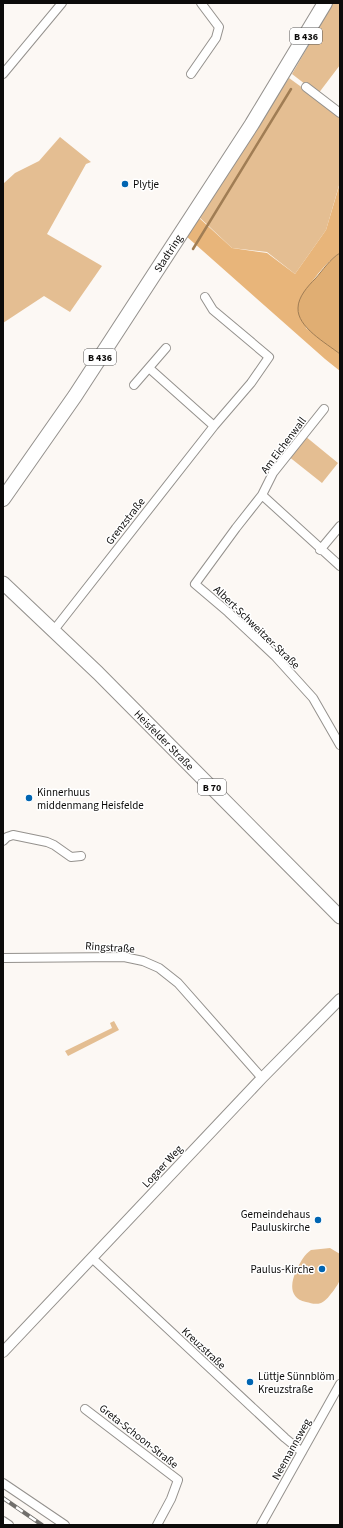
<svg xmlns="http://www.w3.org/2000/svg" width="343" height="1528" font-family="'Source Sans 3',sans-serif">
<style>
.green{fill:#e4be92}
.forest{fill:#e8b57a}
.water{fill:#e0ae73;stroke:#a07d54}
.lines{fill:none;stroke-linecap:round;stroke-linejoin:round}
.stream{stroke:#a07d54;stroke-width:2.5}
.minor-casing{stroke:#94918d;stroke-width:10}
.tertiary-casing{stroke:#94918d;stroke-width:12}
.primary-casing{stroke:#94918d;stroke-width:15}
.trunk-casing{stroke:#94918d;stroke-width:16}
.minor{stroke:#fff;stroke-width:8}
.tertiary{stroke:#fff;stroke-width:10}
.primary{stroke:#fff;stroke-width:13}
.trunk{stroke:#fff;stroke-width:14}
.rail-casing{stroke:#716f6c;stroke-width:4}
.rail{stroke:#fff;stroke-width:2.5;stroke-dasharray:8;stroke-linecap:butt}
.poi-dot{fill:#0065b2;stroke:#fff;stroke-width:1.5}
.labels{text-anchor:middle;stroke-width:3;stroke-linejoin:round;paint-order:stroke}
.shield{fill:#fff;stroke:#555454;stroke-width:1}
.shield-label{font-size:10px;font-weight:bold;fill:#0c0b0a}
.poi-label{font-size:11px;fill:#0c0b0a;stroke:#fff;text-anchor:start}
.street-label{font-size:11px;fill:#0c0b0a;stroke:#fff}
</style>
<rect width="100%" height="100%" fill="#fcf8f4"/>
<!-- green -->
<path class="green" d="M333,3H340V65L318,94L292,74Z
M289,78L340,115V182L326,230L295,274L267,252L232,248L198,216Z
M60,137L91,162L86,164L47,234L102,266L70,312L44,296L3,323V184L15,173L39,161Z
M305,436L338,463L322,483L288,456Z
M114,1021L119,1030L68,1056L65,1051L112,1028L110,1023Z
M330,1248L340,1254C340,1262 342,1272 340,1279C339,1283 336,1287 334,1290C330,1295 326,1301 321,1303C315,1305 311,1303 306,1302C287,1298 291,1280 298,1267C301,1261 305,1254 311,1250Z"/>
<!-- forest -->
<path class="forest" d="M340,183V253C324,263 311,283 300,299L306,328L340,354V371L325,359L186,236L198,217L232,248L267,253L295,274L326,230Z"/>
<!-- water -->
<path class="water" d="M340,253V354C326,343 297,327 298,308C298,297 308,286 315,279C323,270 330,259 340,253Z"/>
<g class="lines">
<!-- stream -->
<path class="stream" d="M193,249L291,89"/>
<!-- minor casing -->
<g class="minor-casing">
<path id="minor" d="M3,74L62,3
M191,74L216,38L219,27L201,3
M306,87L340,113
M149,368L214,426
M134,385L166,348
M324,409L273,473L262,495L340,566
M262,495L236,528L195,584L228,612L275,656L313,698L340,745
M320,550L340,526
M54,630L214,426L251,383L269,357L213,310L205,297
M3,841L7,837L13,835L47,842L54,845L71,857L81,856
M3,958L124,957L143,961L159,968L178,983L262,1078
M92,1258L285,1438L302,1452
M85,1409L178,1480L171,1499L157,1525
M3,1483L65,1525
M3,1521L9,1525
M261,1525L340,1384"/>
</g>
<!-- tertiary casing -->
<g class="tertiary-casing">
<path id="tertiary" d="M3,1352L262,1078L340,999"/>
</g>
<!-- primary casing -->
<g class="primary-casing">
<g id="primary">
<path id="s1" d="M3,583L98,673L340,917"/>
</g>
</g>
<!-- trunk casing -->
<g class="trunk-casing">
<g id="trunk">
<path id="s2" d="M3,499L75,396L252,124L325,3"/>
</g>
</g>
<!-- minor -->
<use href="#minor" class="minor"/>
<!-- tertiary -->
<use href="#tertiary" class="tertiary"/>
<!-- primary -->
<use href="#primary" class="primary"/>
<!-- trunk -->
<use href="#trunk" class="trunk"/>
<!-- rail casing -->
<g class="rail-casing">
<path id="rail" d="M3,1498L42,1525"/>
</g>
<!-- rail -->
<use href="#rail" class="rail"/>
</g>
<!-- markers -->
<g class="poi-dot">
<circle cx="125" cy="184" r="4"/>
<circle cx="29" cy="798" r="4"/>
<circle cx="318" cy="1220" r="4"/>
<circle cx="322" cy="1269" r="4"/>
<circle cx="250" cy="1382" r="4"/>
</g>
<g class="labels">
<!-- shield labels -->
<g class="shield">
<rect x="290" y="28" width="32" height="16" rx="3"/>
<rect x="84" y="349" width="32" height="16" rx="3"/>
<rect x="198" y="779" width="28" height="16" rx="3"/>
</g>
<g class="shield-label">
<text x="306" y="40">B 436</text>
<text x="100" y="361">B 436</text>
<text x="212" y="791">B 70</text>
</g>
<!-- poi labels -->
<g class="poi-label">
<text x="133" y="188">Plytje</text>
<text x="37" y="796">Kinnerhuus<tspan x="37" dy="13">middenmang Heisfelde</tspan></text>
<text x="310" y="1218" text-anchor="end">Gemeindehaus<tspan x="310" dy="13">Pauluskirche</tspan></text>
<text x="314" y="1273" text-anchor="end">Paulus-Kirche</text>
<text x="258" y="1380">Lüttje Sünnblöm<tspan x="258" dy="13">Kreuzstraße</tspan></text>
</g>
<!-- street labels -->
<g class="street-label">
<text dy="4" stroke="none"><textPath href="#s2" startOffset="296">Stadtring</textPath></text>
<text transform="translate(283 445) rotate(-53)" y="4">Am Eichenwall</text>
<text transform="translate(125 521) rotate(-52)" y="4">Grenzstraße</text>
<text transform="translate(257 627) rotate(44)" y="4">Albert-Schweitzer-Straße</text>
<text dy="4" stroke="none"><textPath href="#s1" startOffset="225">Heisfelder Straße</textPath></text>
<text transform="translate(110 947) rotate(4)" y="4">Ringstraße</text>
<text transform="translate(162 1166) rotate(-47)" y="4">Logaer Weg</text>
<text transform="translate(204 1348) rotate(43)" y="4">Kreuzstraße</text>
<text transform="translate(139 1436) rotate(38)" y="4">Greta-Schoon-Straße</text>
<text transform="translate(291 1449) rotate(-61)" y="4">Neemannsweg</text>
</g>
</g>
<!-- border -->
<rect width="343" height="1528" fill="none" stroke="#0c0b0a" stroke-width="8"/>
</svg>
